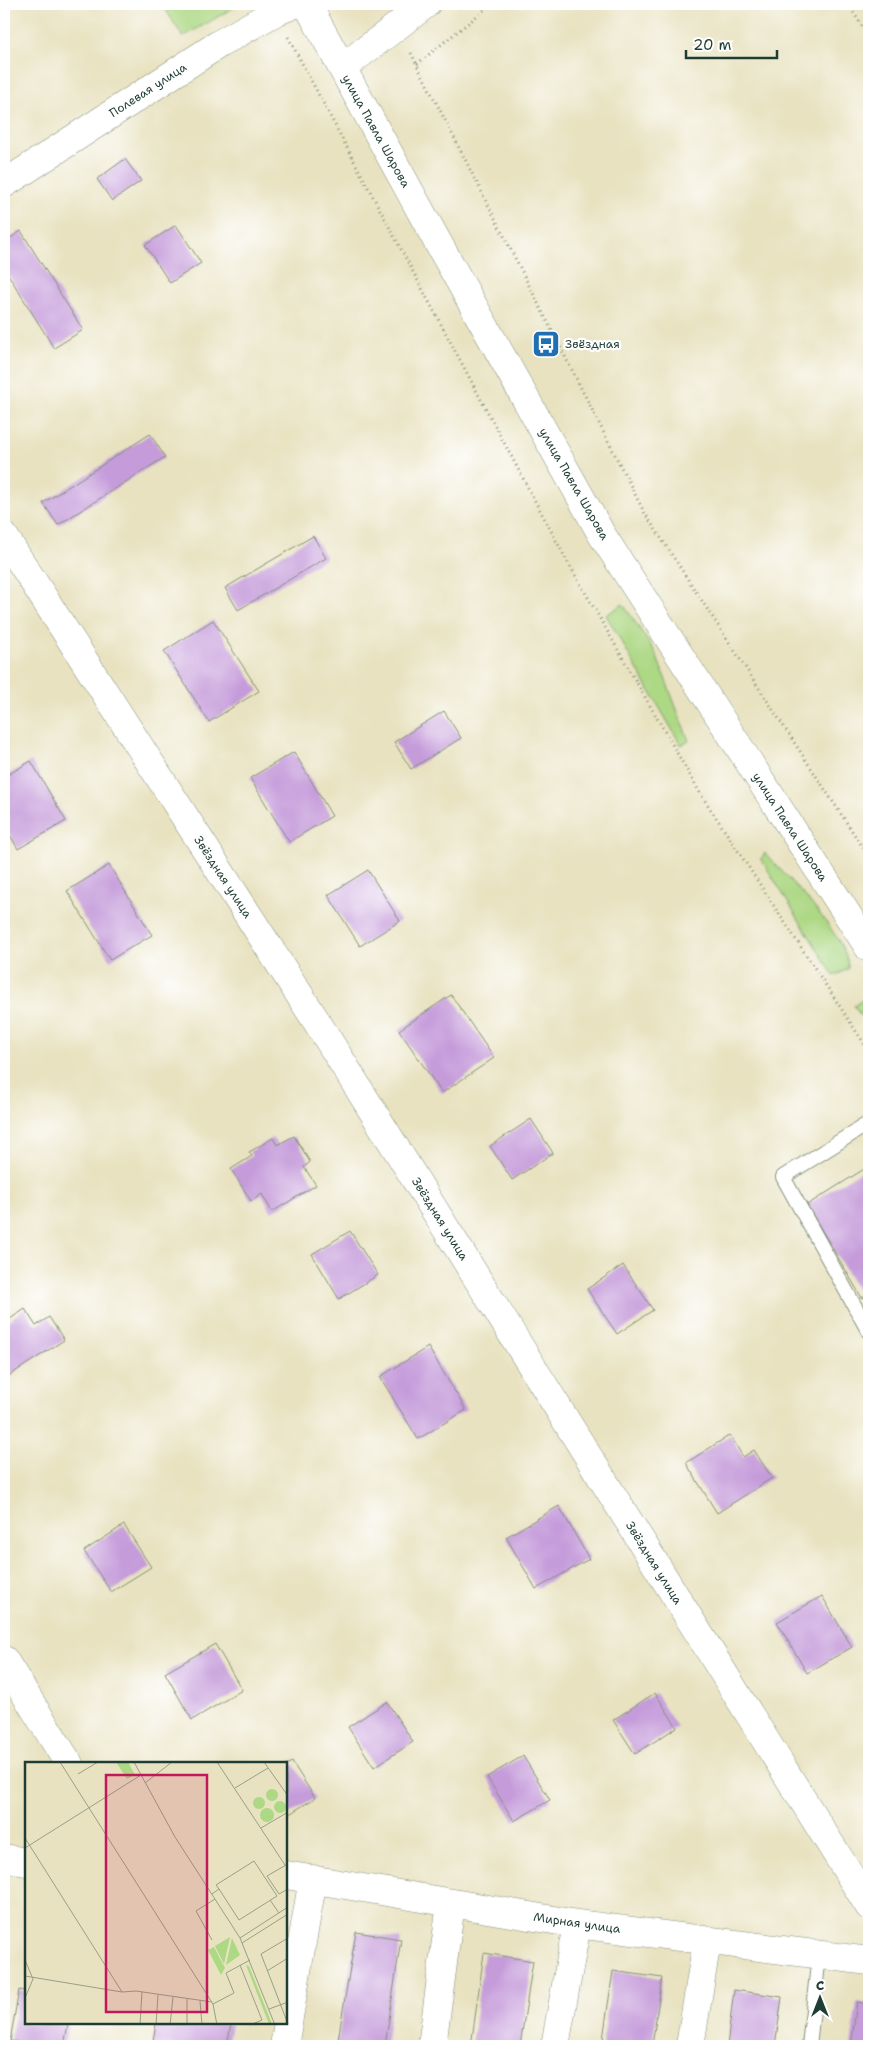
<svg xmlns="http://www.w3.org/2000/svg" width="873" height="2050" font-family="'Shantell Sans',sans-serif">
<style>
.green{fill:#add884;stroke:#668a5c}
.building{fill:#c59bda}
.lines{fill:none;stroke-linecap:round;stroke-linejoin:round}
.service-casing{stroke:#84907a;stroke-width:16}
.minor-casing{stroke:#84907a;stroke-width:29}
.path{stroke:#84907a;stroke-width:3;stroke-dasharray:1 4;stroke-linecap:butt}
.service{stroke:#fff;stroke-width:14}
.minor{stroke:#fff;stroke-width:28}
.labels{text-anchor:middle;stroke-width:4.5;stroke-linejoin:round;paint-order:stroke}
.street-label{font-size:12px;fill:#1f3d34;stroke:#fff}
.poi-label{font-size:12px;fill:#1f3d34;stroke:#fff;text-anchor:start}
.inset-road{fill:none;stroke:#98a088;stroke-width:1}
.view{fill:#c2185b;fill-opacity:0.15;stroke:#c2185b;stroke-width:2.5}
.inset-edge{fill:none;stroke:#1f3d34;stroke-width:2.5}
</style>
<rect width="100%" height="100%" fill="#fff"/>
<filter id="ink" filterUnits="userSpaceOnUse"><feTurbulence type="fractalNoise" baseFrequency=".02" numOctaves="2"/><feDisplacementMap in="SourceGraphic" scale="10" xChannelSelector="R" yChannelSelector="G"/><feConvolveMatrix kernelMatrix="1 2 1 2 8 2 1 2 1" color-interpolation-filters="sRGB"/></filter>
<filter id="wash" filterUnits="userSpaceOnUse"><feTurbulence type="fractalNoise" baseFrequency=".0096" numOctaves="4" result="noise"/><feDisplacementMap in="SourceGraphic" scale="20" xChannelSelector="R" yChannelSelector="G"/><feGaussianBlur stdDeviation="1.12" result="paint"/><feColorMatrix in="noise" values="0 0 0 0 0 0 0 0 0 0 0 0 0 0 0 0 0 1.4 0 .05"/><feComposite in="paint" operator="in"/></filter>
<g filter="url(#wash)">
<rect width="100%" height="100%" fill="#e8e2c0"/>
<!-- green -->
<path class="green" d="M162,4H240L183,37Z
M623,604L655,652L689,741L681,745L606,615Z
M765,853C785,876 851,939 848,969L834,976L761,859Z
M869,995V1028L854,1006Z"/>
<g id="blocks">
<!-- building -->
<path class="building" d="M125,159L141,181L112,201L97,179Z
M176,225L201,263L170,283L145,245Z
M21,231L83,330L54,348L4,268V242Z
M150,434L165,457L58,525L43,503Z
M313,536L326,558L238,610L225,588Z
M213,620L259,691L209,722L164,651Z
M444,711L461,738L411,769L394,742Z
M294,752L332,816L289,842L250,778Z
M31,761L66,821L18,849L4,825V777Z
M109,865L152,935L110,960L67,891Z
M368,870L400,921L360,946L328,895Z
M451,995L494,1058L442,1093L399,1030Z
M531,1119L553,1153L512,1180L490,1146Z
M294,1136L310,1162L304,1167L316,1185L272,1212L262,1194L251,1201L231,1169L252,1156L249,1152L273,1138L277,1145Z
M869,1166V1293L862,1298L807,1205Z
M350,1231L378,1275L339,1299L312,1254Z
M623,1265L653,1310L617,1334L587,1289Z
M25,1309L36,1326L49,1317L64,1340L4,1379V1323Z
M428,1347L466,1410L418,1439L380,1377Z
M730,1435L743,1457L754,1450L772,1478L717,1513L686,1463Z
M559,1506L589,1559L536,1589L506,1537Z
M124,1525L151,1567L111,1592L84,1551Z
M822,1596L852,1647L807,1673L777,1622Z
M215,1644L242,1690L192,1720L165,1673Z
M655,1693L677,1727L635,1754L613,1720Z
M387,1702L413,1742L374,1767L348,1727Z
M523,1756L550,1800L514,1821L487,1777Z
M292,1762L315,1798L286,1816V1765Z
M356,1932L401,1939L385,2046H337Z
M484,1953L533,1961L520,2046H471Z
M613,1971L662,1978L652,2046H602Z
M19,1990L26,1991V2024H68L64,2046H41L10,2041Z
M734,1990L782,1997L775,2046H727Z
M857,2002L869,2004V2046H851Z
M156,2024H231L227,2046H152Z"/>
</g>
</g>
<g filter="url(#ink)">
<use href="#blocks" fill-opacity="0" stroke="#84907a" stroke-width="1"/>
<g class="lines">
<!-- service casing -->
<g class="service-casing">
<path id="service" d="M869,1123L783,1177L869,1332
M809,2046L819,1955"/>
</g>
<!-- minor casing -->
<g class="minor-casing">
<path id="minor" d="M307,4L437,241L602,535L869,948
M342,68L426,4
M4,184L219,44L275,12L295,4
M4,536L317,1022L869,1906
M4,1660L69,1764
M4,1858L26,1862
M286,1875L577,1924L869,1961
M284,2046L313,1879
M432,2046L451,1903
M555,2046L577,1924
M690,2046L707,1941"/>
</g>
<!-- path -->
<path class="path" d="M848,4L869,37
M288,37L566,559L700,793L869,1051
M411,53L644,512L869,857
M417,64L492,4"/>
<!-- service -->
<use href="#service" class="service"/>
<!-- minor -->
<use href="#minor" class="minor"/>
</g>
</g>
<!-- icons -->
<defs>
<g id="bus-square" transform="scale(1.4375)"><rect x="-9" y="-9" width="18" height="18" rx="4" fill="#1f6fb2" stroke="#fff"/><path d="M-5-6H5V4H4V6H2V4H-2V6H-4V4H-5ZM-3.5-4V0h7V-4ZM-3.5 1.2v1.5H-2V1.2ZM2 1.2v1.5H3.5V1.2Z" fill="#fff"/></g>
</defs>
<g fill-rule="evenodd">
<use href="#bus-square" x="546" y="344"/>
</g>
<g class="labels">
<!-- street labels -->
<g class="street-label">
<text transform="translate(148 90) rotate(-33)" y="4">Полевая улица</text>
<text transform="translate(376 131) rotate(61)" y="4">улица Павла Шарова</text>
<text transform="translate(574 484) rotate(60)" y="4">улица Павла Шарова</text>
<text transform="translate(790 827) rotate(57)" y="4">улица Павла Шарова</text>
<text transform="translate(223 877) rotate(57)" y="4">Звёздная улица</text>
<text transform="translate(440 1219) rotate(58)" y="4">Звёздная улица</text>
<text transform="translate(654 1563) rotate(58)" y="4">Звёздная улица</text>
<text transform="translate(577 1923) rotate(8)" y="4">Мирная улица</text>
</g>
<!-- poi labels -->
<g class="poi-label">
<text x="565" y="348">Звёздная</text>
</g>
</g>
<!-- overview -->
<g transform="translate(25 1762)">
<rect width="262" height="262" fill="#e8e2c0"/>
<path d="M91,0H103L110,13L102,17ZM241 33a6 6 0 1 1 12 0a6 6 0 1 1-12 0ZM228 41a6 6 0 1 1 12 0a6 6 0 1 1-12 0ZM249 45a6 6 0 1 1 12 0a6 6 0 1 1-12 0ZM235 53a7 7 0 1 1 14 0a7 7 0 1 1-14 0ZM205,175L199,202L190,184ZM207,176L215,193L201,203ZM189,185L200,206L196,213L183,188ZM221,203L224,204L247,262H244Z" fill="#add884"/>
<path class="inset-road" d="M35,0L188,242L192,263M109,0L150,75L215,176L250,263M192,0L260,103M239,0L263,34M53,12L73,0M120,21L147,0M210,26L243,6M236,66L263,50M0,76L97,230M0,86L116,13M261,103L242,114L254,132L263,127M187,132L194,127L214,158L252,134L229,99L191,123L194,127M245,138L254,151M215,176L263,145M263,176L236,192L263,262M187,178L171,149L190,137M217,181L263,152M0,198L8,217L0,236M215,203L237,258L225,263M242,209L263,196M0,214L97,230L111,229L187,240M175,239L177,263M188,242L209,231L201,211L225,198M244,247L263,240M115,263L117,230M131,263L133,233M145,263L148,235M162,263V237"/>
<path class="view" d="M81,13H182V250H81Z"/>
<rect width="262" height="262" class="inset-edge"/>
</g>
<!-- margin -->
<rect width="873" height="2050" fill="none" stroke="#fff" stroke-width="20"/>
<!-- north arrow -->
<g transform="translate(820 1998)" stroke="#ffffff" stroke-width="4" paint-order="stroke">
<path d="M0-4L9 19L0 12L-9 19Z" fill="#1f3d34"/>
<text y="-8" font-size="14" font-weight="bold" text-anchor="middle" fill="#1f3d34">С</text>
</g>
<!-- scale -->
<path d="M686 50v8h91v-8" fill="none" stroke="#1f3d34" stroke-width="2.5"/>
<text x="693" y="50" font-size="15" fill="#1f3d34" stroke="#ffffff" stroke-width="4" paint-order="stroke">20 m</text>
</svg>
